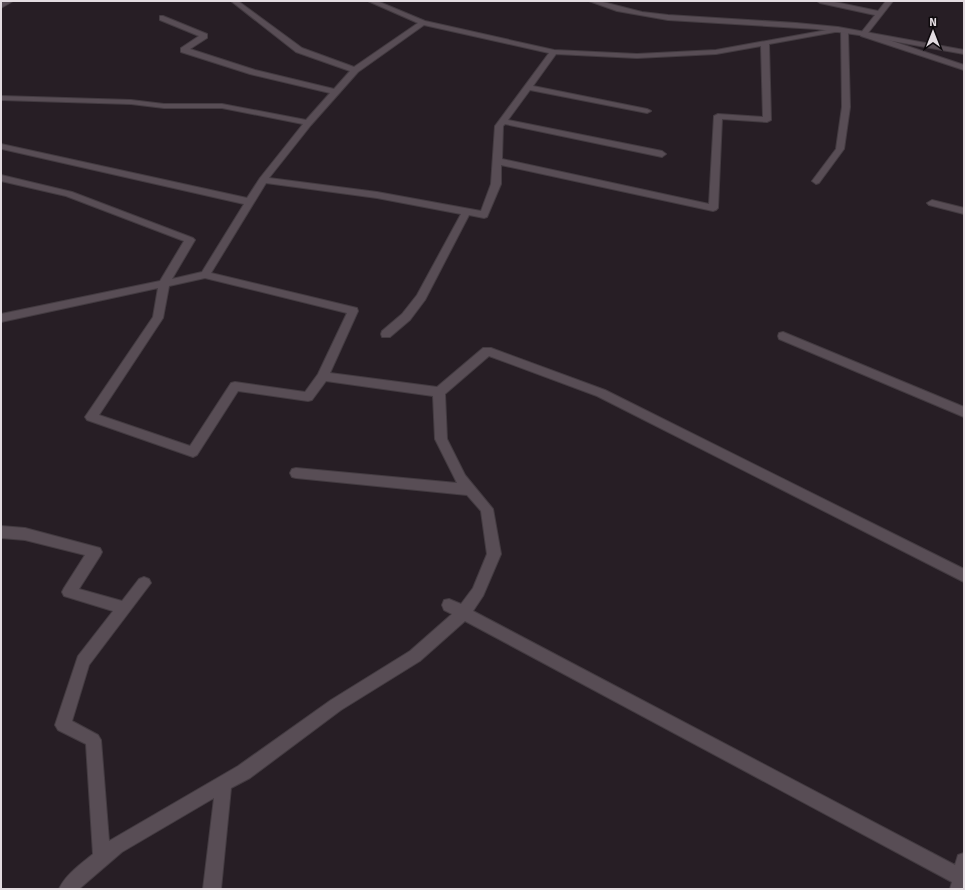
<svg xmlns="http://www.w3.org/2000/svg" width="965" height="890" font-family="Signika,sans-serif">
<style>
.lines{fill:none;stroke-linecap:round;stroke-linejoin:round}
.street-casing{stroke:#433b41;stroke-width:2}
.secondary-casing{stroke:#433b41;stroke-width:2}
.street{fill:#584d55;fill-rule:evenodd}
.secondary{fill:#584d55;fill-rule:evenodd}
</style>
<rect width="100%" height="100%" fill="#271e25"/>
<g class="lines">
<!-- street casing -->
<g class="street-casing">
<path id="street" d="M5,1H13L1,8V3Z
M231,1H238L302,48L354,67L418,23L368,1H377L425,21L554,50L637,54L716,50L838,28V32H835L769,44L771,120L767,122L722,119L718,208L716,210L713,211L501,165V184L487,217L484,218L469,215L425,300L410,320L390,337H382L381,334L382,331L402,314L417,295L461,214L377,198L266,183L211,273L357,308L358,311L330,373L437,387L483,348H491L605,390L964,569V582L597,396L489,356L445,394L447,439L465,475L493,509L501,554L483,596L473,611L955,865L958,855L964,853V889H950L952,882L465,621L420,661L341,710L250,778L231,788L221,889H203L214,798L122,852L79,889H59C66,874 81,864 93,854L86,744L58,730L55,725L78,656L113,611L64,596L62,592L64,588L85,555L25,540L1,538V526L25,528L100,548L102,552L100,556L79,589L122,601L139,579L144,577L149,579L151,583L89,665L72,721L98,735L101,740L109,841L238,766L331,700L410,651L452,614L444,610L442,605L444,600L449,599L461,604L473,588L487,554L481,511L467,495L296,478L292,477L290,473L292,469L296,468L457,483L435,439L433,396L326,381L312,400L308,401L238,391L197,455L193,457L87,420L85,417L153,317L158,288L1,322V314L160,281L184,241L66,196L1,181V175L72,192L193,238L195,240L172,279L202,272L244,204L2,149L1,144L247,198L260,178L303,124L222,108H164L131,104L1,100V96L131,100L164,104H222L306,120L330,93L250,74L181,52V48L199,36L160,20V16H163L207,34V38L190,49L255,70L334,89L350,71L296,52ZM424,25L549,53L495,126L491,184L481,211L377,192L269,178L311,125L358,72ZM761,46L763,117L718,114L714,116L709,204L502,159L503,126L505,124L662,157L666,154L662,151L508,120L530,90L647,113L651,111L647,109L533,86L556,54L637,58L716,54ZM205,278L347,313L318,374L305,392L235,382L231,383L190,446L99,415L163,318L169,286Z
M817,1H830L878,11L886,1H893L868,33L964,65V70L861,36L860,34L875,15L820,3Z
M841,29H844L848,31L850,107L844,149L819,183L816,184L812,181L836,149L842,107Z
M932,200L964,208V214L929,205L927,203Z
M783,332L964,407V417L779,339L778,336L779,333Z"/>
</g>
<!-- secondary casing -->
<g class="secondary-casing">
<path id="secondary" d="M589,1H599L642,12L668,15L796,23L838,27L964,50V54L859,35L817,29L668,20L617,11Z"/>
</g>
<!-- street -->
<use href="#street" class="street"/>
<!-- secondary -->
<use href="#secondary" class="secondary"/>
</g>
<!-- border -->
<rect width="965" height="890" fill="none" stroke="#e3dce1" stroke-width="4"/>
<!-- north arrow -->
<g transform="translate(933 32)" stroke="#0d090c" stroke-width="3" paint-order="stroke">
<path d="M0-3L7 15L0 10L-7 15Z" fill="#e3dce1"/>
<text y="-6" font-size="11" font-weight="bold" text-anchor="middle" fill="#e3dce1">N</text>
</g>
</svg>
